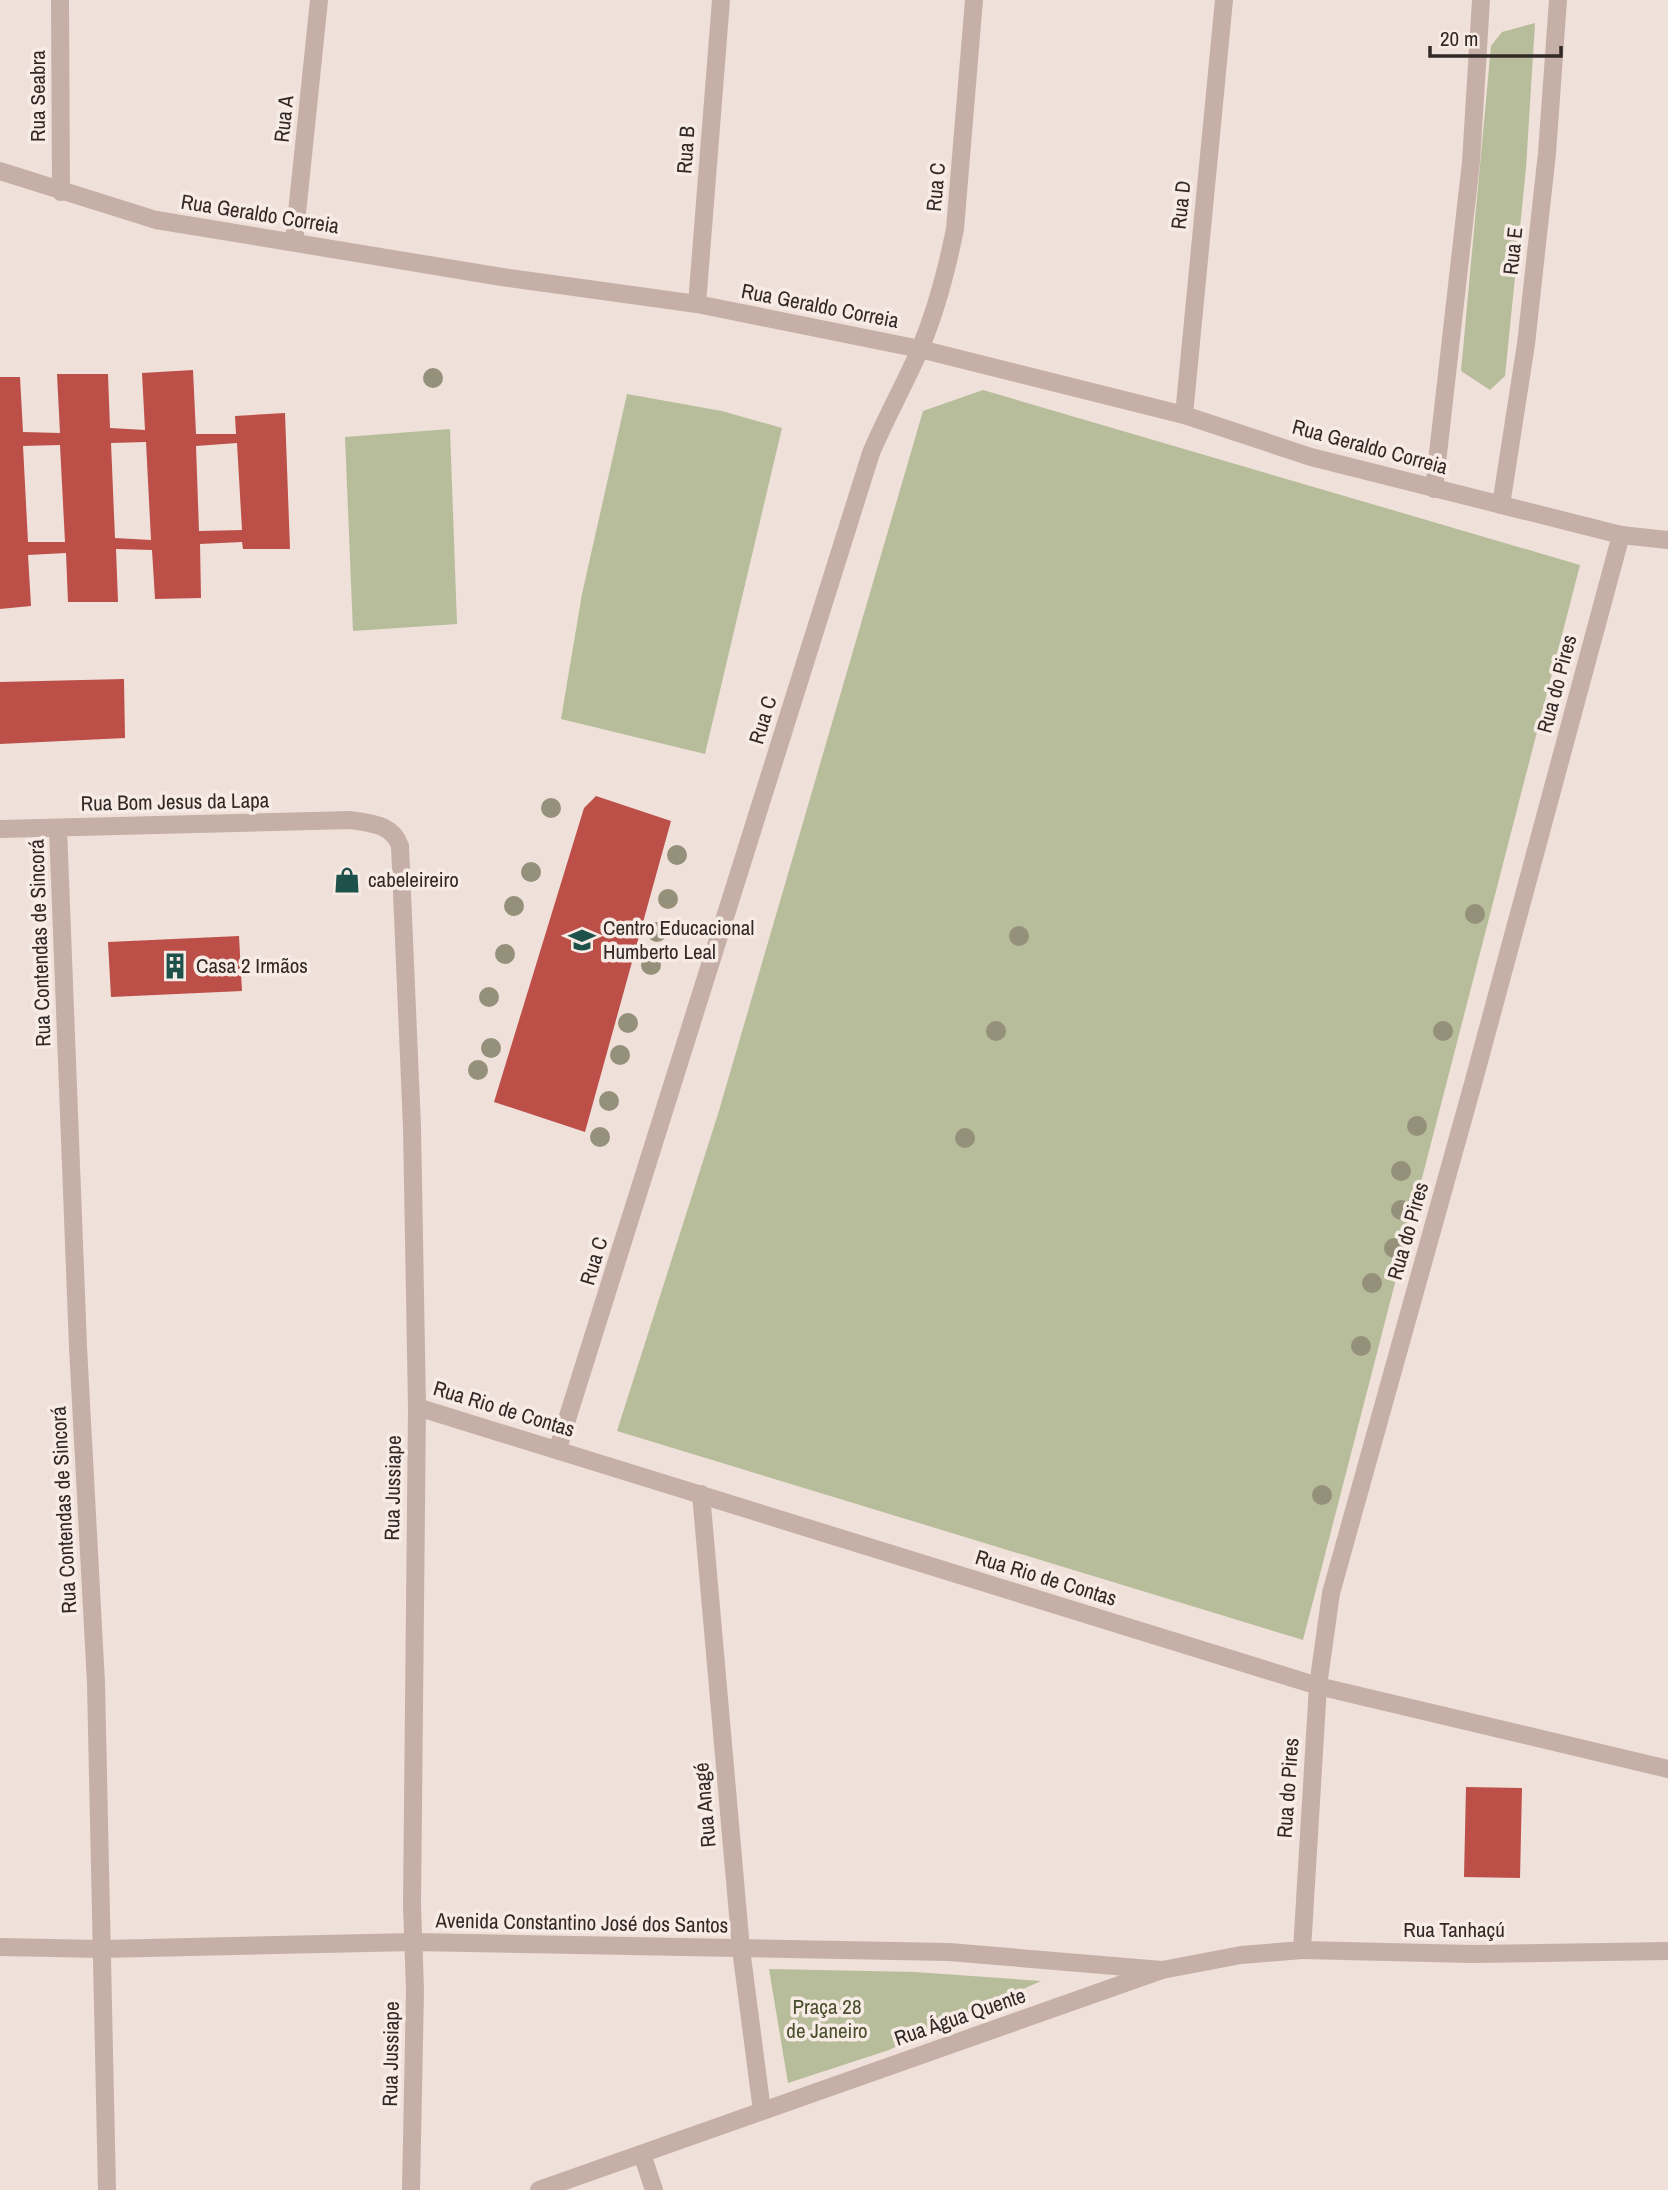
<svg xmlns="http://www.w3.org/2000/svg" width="1668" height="2190" font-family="'Archivo Narrow',sans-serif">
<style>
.park{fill:#b7bd9a}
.building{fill:#bd4f49;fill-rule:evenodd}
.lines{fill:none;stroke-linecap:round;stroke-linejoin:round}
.minor{stroke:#c6afa6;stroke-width:18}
.tertiary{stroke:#c6afa6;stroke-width:18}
.tree{fill:#94907a}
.labels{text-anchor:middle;stroke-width:7;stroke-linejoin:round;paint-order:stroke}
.street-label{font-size:21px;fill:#322826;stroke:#f7ebe5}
.poi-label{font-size:21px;fill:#322826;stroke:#f7ebe5;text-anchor:start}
.park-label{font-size:21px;fill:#494f2c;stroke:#f7ebe5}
</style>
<rect width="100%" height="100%" fill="#efe0d9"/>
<!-- park -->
<path class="park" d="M1535,23L1526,168L1505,376L1490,390L1461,371L1491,46L1502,32Z
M983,390L1580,565L1303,1640L617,1431L718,1114L923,411Z
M627,394L722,411L782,428L705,754L561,719L582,594Z
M450,429L457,624L353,631L345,437Z
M769,1969L915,1972L1041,1981L889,2050L788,2083Z"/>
<!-- building -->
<path class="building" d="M193,370L196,434H236L235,416L285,413L290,549H243L242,542L200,544L201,598L155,599L152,550L116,549L118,602H68L66,553L28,555L31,606L0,609V377H20L23,432L60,433L57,374H108L110,428L145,430L142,373ZM146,442L151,540L115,538L111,443ZM237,443L242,530L199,531L196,446ZM60,445L65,542H28L23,446Z
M124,679L125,738L0,744V682Z
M596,796L671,821L585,1132L494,1102L584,808Z
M239,936L242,991L111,997L108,942Z
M1466,1787L1522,1788L1520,1878L1464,1877Z"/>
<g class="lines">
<!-- minor -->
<path class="minor" d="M60,0L61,192
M294,242L319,0
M697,304L721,0
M1184,415L1224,0
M1434,489L1471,162L1481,0
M1501,505L1526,344L1547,153L1558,0
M1621,535L1668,540
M58,828L78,1347L96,1683L107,2190
M0,829L351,820C372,824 392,824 400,846L412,1127L417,1407L412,1905L415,1990L411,2190
M417,1407L1318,1686L1668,1769
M558,1448L871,453C886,417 905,384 920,349C936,311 947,269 955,229L974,0
M701,1494L741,1949L762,2111
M1302,1950L1472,1954L1668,1951
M642,2154L654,2190
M539,2190L1162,1970"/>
<!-- tertiary -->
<path class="tertiary" d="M0,171L156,220L502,277L697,304L920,349L1184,415L1311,457L1621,535L1474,1080L1331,1593L1318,1686L1302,1950L1241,1955L1162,1970L949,1952L413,1942L102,1949L0,1947"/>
</g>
<!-- trees -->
<g class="tree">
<circle cx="433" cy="378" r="10"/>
<circle cx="551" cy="808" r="10"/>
<circle cx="677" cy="855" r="10"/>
<circle cx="531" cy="872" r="10"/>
<circle cx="668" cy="899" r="10"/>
<circle cx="514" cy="906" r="10"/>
<circle cx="1475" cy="914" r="10"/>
<circle cx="657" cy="932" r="10"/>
<circle cx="1019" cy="936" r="10"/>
<circle cx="505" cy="954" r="10"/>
<circle cx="651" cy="965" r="10"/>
<circle cx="489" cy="997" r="10"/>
<circle cx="628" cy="1023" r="10"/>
<circle cx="996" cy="1031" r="10"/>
<circle cx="1443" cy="1031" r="10"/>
<circle cx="491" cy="1048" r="10"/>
<circle cx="620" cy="1055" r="10"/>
<circle cx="478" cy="1070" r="10"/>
<circle cx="609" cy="1101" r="10"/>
<circle cx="1417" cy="1126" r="10"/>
<circle cx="600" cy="1137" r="10"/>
<circle cx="965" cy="1138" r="10"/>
<circle cx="1401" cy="1171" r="10"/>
<circle cx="1401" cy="1210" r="10"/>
<circle cx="1394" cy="1248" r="10"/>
<circle cx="1372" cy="1283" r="10"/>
<circle cx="1361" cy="1346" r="10"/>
<circle cx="1322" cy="1495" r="10"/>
</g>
<!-- icons -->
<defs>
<g id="shop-bare" transform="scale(2.1)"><path d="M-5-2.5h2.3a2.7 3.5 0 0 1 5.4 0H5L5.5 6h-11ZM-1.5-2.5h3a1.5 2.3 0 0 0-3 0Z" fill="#1f514b" stroke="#f7ebe5" stroke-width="2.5" paint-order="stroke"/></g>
<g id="school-bare" transform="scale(2.1)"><path d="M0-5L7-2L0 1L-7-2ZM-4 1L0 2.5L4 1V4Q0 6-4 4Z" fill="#1f514b" stroke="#f7ebe5" stroke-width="2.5" paint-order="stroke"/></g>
<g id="building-bare" transform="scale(2.1)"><path d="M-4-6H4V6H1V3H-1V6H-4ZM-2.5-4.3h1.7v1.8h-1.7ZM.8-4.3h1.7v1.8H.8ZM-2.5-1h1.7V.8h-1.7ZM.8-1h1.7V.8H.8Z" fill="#1f514b" stroke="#f7ebe5" stroke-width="2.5" paint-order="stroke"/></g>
</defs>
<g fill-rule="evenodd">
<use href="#shop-bare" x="347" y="880"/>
<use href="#school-bare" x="582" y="940"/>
<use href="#building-bare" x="175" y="966"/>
</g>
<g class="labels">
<!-- street labels -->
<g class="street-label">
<text transform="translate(38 96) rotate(-90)" y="7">Rua Seabra</text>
<text transform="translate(284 119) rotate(-84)" y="7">Rua A</text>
<text transform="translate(686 150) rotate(-86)" y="7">Rua B</text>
<text transform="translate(936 187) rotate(-85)" y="7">Rua C</text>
<text transform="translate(1181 205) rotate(-84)" y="7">Rua D</text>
<text transform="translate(260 214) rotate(9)" y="7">Rua Geraldo Correia</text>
<text transform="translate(1513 251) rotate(-84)" y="7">Rua E</text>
<text transform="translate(820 306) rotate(11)" y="7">Rua Geraldo Correia</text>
<text transform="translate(1370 447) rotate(15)" y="7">Rua Geraldo Correia</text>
<text transform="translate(1557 684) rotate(-75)" y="7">Rua do Pires</text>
<text transform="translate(763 720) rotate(-73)" y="7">Rua C</text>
<text transform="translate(175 802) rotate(-1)" y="7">Rua Bom Jesus da Lapa</text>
<text transform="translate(40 943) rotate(-92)" y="7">Rua Contendas de Sincorá</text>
<text transform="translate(1408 1231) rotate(-74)" y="7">Rua do Pires</text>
<text transform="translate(594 1261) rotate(-73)" y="7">Rua C</text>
<text transform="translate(504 1409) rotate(17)" y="7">Rua Rio de Contas</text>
<text transform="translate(393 1488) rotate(-89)" y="7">Rua Jussiape</text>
<text transform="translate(64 1510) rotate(-93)" y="7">Rua Contendas de Sincorá</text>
<text transform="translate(1046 1578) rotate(17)" y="7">Rua Rio de Contas</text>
<text transform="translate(1288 1788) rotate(-86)" y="7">Rua do Pires</text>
<text transform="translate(705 1805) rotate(-95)" y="7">Rua Anagé</text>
<text transform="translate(582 1923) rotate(1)" y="7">Avenida Constantino José dos Santos</text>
<text x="1454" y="1937">Rua Tanhaçú</text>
<text transform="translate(960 2017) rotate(-19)" y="7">Rua Água Quente</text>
<text transform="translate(391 2054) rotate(-89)" y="7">Rua Jussiape</text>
</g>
<!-- poi labels -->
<g class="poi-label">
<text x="368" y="887">cabeleireiro</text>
<text x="603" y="935">Centro Educacional<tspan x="603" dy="24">Humberto Leal</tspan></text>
<text x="196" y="973">Casa 2 Irmãos</text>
</g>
<!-- park labels -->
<g class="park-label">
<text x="827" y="2014">Praça 28<tspan x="827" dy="24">de Janeiro</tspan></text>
</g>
</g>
<!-- scale -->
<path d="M1430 46v10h131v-10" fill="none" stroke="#322826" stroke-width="3.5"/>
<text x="1440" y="46" font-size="21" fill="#322826" stroke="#f7ebe5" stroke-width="5" paint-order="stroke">20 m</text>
</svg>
